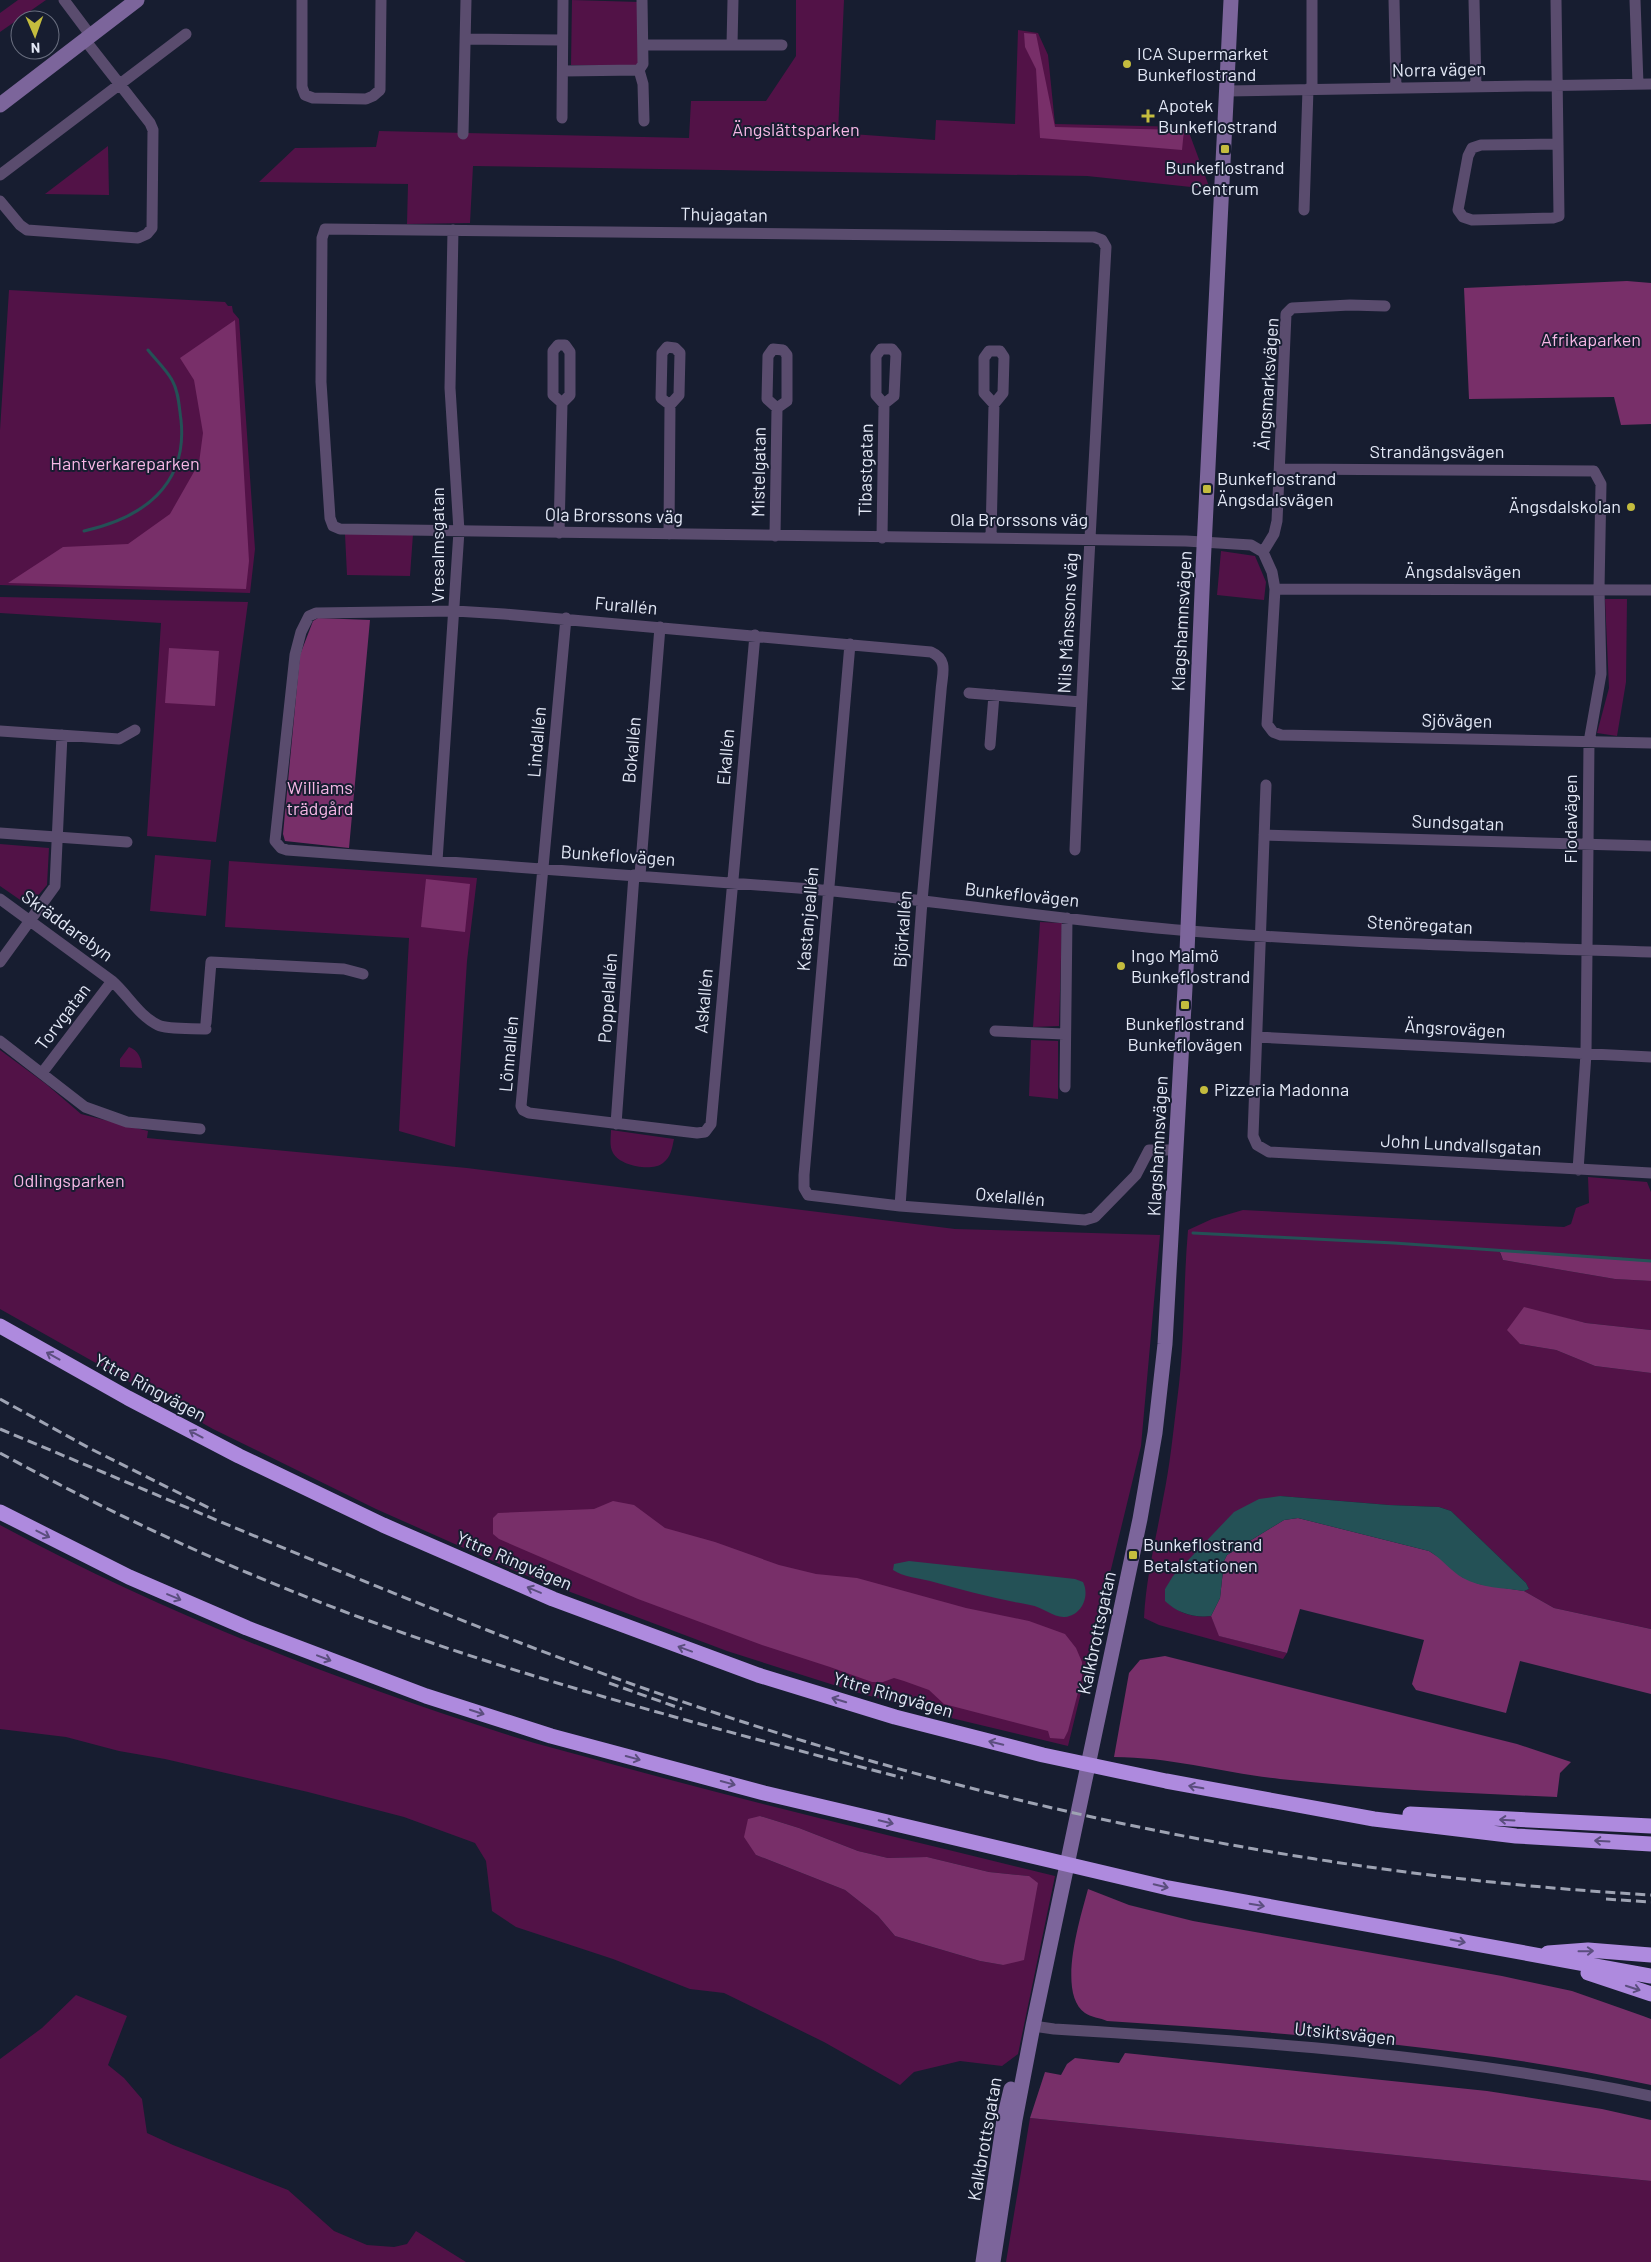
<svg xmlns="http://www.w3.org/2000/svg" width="1651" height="2262" font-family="Barlow,sans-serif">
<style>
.green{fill:#521247;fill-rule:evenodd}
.forest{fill:#782f69}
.water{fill:#245156}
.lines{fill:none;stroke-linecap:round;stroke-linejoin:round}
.stream{stroke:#245156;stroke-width:3}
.street{stroke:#5a4c6e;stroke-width:11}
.secondary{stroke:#7c659b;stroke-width:15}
.highway{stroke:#ae8ade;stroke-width:15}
.rail{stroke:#9ea3b3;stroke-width:3;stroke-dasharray:10 5;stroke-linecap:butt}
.oneway{stroke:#5b4e7e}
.poi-dot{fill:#c4bc3e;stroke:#171d30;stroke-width:2}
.labels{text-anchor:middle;stroke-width:4;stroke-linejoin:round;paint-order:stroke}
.poi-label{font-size:18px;fill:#e3e8f6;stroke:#171d30;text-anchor:start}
.street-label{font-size:18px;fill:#e3e8f6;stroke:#171d30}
.park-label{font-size:18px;fill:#f6b7e5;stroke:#171d30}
</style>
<rect width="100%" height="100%" fill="#171d30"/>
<!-- green -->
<path class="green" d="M18,0H46L0,32V13Z
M572,0L639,2L638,66L571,65Z
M796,0H844L838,133L935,140L936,120L1015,124L1018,30L1038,33L1048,55L1055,124L1187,127L1210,189L1087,176L473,166L470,223L407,224L408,184L259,182L295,148L376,147L379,131L689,138L691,101H766L796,56Z
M108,146L109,195L45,194Z
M9,290L225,302L228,306H232L233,312L239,319L255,549L250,593L0,585V430Z
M345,534H413L410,576L347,575Z
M1221,551L1255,556L1266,582L1264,600L1217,595Z
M0,597L248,602L216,842L147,836L161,623L0,613Z
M1605,599H1627L1626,682L1617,736L1597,733L1609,688Z
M0,844L49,848L47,885L29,906L0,886Z
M155,855L211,860L206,916L150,911Z
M229,861L477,878L467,961L455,1147L399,1131L409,938L225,927Z
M1040,922L1062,923L1059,1026L1033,1027Z
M1031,1040L1058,1041V1099L1029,1096Z
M129,1047C138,1050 142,1059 142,1068L120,1067V1059Z
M0,1050L46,1084L81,1114L148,1131L147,1138L467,1168L955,1229L1160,1235L1141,1446L1068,1746L947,1717L859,1693L727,1651L520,1573L376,1509L213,1429L0,1309Z
M611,1130L674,1139C672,1148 671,1157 663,1163C652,1172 620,1166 613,1153C609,1146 611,1137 611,1130Z
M1588,1177L1647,1182L1651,1192V1260L1514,1250L1500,1253L1503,1260L1615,1279L1651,1281V1330L1586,1323L1556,1316L1520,1344L1556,1350L1595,1366L1651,1373V1629L1554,1608L1524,1591L1529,1589L1526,1583L1451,1511L1439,1507L1389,1505L1280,1496L1165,1589V1600C1177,1613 1193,1618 1211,1616L1220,1636L1287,1653L1283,1659L1159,1625L1144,1618C1146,1577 1156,1539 1163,1499C1170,1466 1173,1433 1177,1401C1185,1344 1183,1287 1188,1230L1212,1219L1243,1210L1564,1227L1571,1224L1576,1208L1589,1203Z
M0,1525C159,1611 330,1678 502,1733C539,1745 577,1754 615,1765C761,1805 908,1840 1055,1876L1018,2054L1002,2066L960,2061L914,2072L900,2085L824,2042L724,1993L690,1989L613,1959L516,1927L492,1911L486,1861L475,1843L404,1817L308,1792L165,1759L119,1751L66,1737L0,1729ZM760,1816L799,1828L858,1851L888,1858L927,1857L989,1872L1029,1876L1003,1965L980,1961L895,1936L878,1916L845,1890L756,1855Z
M76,1995L127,2016L108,2065L124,2078L142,2099L147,2133L173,2145L288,2190L334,2231L367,2245L394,2247L407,2244L416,2231L466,2262H0V2059L42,2028Z
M1030,2118L1651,2181V2262H1006Z"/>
<!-- forest -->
<path class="forest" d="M1024,33L1036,34L1055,127L1184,130L1182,150L1040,138L1036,69L1025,47Z
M1627,281L1651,283V424L1621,425L1614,397L1469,399L1464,288Z
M235,320L249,561L246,589L8,583L63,547L128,544L170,514L199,463L203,433L194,380L180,358Z
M318,618L370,620L349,848L285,841L283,834L300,655L313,621Z
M169,648L219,651L215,706L165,703Z
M426,879L470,884L465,932L421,927Z
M1514,1250L1651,1260V1281L1615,1279L1503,1260L1500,1252Z
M1524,1307L1586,1323L1651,1330V1373L1595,1366L1556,1350L1520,1344L1507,1330Z
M613,1501L634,1505L665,1528L715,1542L779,1565L816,1574L857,1578L966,1608L1029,1621L1065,1634L1076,1648L1082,1662V1677L1068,1731L1064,1739L1050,1738L1048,1731L944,1704L929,1690L904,1681L894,1678L883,1682H872L830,1667L762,1645L638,1599L499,1539L493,1534V1518L498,1513L594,1509Z
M1298,1518L1429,1551L1443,1560L1462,1577L1479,1584L1524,1591L1554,1608L1651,1629V1694L1520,1661L1506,1713L1416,1690L1412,1684L1424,1640L1300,1609L1287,1653L1219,1636L1211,1616L1220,1598L1224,1561L1227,1555L1284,1520Z
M1165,1656L1517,1744L1571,1762L1560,1773L1557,1797C1464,1793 1372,1789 1280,1779C1224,1773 1171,1757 1114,1757L1129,1673L1140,1660Z
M760,1816L799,1828L858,1851L888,1858L927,1857L989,1872L1029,1876L1038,1883L1024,1960L1003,1965L980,1961L895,1936L878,1916L845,1890L756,1855L744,1837L748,1819Z
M1088,1889L1129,1905L1193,1921L1502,1976L1572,1991L1643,2016L1651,2019V2085C1472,2046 1289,2033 1107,2021C1101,2018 1090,2017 1085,2013C1056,1993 1081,1916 1088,1889Z
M1125,2053L1487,2091L1602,2109L1651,2120V2181L1030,2118L1045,2072L1061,2075L1067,2064L1075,2058L1119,2063Z"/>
<!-- water -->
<path class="water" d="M1280,1496L1389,1505L1439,1507L1451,1511L1526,1583L1529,1589L1524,1591C1505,1588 1480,1588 1463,1578C1452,1572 1441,1558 1429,1551L1298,1518L1284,1520L1227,1555L1224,1561L1220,1598L1211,1616C1194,1618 1177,1613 1165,1601V1589L1173,1576L1234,1512L1259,1499Z
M909,1561L1075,1579L1083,1582C1090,1596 1082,1615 1065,1617C1054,1618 1043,1607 1030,1605C996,1599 963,1590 930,1581C918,1578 903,1577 893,1570L894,1564Z"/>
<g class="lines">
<!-- stream -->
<path class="stream" d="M84,531C142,518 188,486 181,420C179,407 179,392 172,380C166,369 155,359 148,350
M1193,1233L1394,1243L1651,1261"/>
<!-- street -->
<path class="street" d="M64,0L91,36
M302,0V87L305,95L313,98L366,99L373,96L380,90L381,0
M1312,0V89
M1394,0L1396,88
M1474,0L1476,87
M1556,0L1559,216L1553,218L1472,220L1463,217L1458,210L1468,156L1472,148L1481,145L1558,144
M1635,0L1638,84
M466,39L562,40
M644,45H782
M732,45L733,0
M639,70L643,84L644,121
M563,71L639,70L643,64L642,0
M1228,91L1651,84
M562,118L563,0
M463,134L466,0
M0,175L186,34
M0,201L20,225L27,230L138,238L147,234L152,228L153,130L150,123L85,40
M1304,210L1308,89
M1280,469L1594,471L1601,484L1599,589L1601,674L1589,742L1586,1054L1578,1170
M559,533L562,403L570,395V352L565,345H558L553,351V395L562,403
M669,534L670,405L679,395L680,353L675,348L667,347L662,353L661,398L670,405
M775,536L777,408L787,401V355L783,350L773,349L768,356L767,399L777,408
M991,537L994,404L1003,393L1004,357L1000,351H989L984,358V393L994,404
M882,538L884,404L894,396L896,354L892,349H881L876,356V395L884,404
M1263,552L1274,534L1277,521L1286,314L1292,308L1350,305L1385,306
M1275,589L1651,590
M566,618L521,1106L523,1110L529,1113L697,1133L705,1132L711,1124L755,635
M850,644L804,1175V1188L808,1195L900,1206L1085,1220L1095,1217L1136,1175L1149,1150H1176
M969,693L1081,702
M0,731L119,739L135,730
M990,745L994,695
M1266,785L1253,1136L1257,1145L1269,1152L1651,1173
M0,833L127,842
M1264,835L1651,846
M1075,850C1083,649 1095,448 1106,247L1102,240L1094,237L325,229L322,238L321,382L330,518L333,526L340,529L1186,541L1251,545L1263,552L1272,572L1275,589L1267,724L1273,732L1281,735L1651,743
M437,861L459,531L450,388L453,230
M640,875L660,627
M0,899L112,981C128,995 139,1016 158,1025C168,1030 194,1028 206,1029
M0,962L55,886L62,735
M206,1023L211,962L344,969L363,974
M995,1031L1064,1034
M1257,1037L1651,1057
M0,1041L85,1107L127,1122L200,1129
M42,1073L112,981
M1065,1087L1067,918
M616,1124L634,875
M900,1206L922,901L941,691C942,674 949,660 931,652L504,614L455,611L316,613L309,616L301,632L295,655L275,841L281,848L287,850L811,889C937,900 1063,921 1190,931C1342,943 1498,947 1651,952
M1033,2026L1054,2029C1254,2041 1455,2055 1651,2096"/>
<!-- secondary -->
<path class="secondary" d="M0,105L137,0
M983,2262L1004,2119L1011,2089
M993,2262L1015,2120L1033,2026L1140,1519L1155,1433L1165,1344L1187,952L1203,568L1231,0"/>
<!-- highway -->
<path class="highway" d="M0,1326L128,1398L239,1456L383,1525L553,1599L758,1675L895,1717L1043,1755L1166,1781L1374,1819L1516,1836L1651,1844
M0,1512L129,1577L247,1628L426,1696L551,1736L764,1793L1168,1888L1651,1976
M1410,1814L1651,1826
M1548,1953L1588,1950L1651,1955
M1588,1973L1651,1994"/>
<!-- rail -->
<path class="rail" d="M0,1399L91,1449L215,1511
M0,1429C242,1530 484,1637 734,1719C1031,1816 1339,1877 1651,1895
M0,1453C130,1524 266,1585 406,1634C569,1691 736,1734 903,1778
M609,1683L682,1709
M1606,1899L1651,1902"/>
</g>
<!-- one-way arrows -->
<defs><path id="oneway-shaft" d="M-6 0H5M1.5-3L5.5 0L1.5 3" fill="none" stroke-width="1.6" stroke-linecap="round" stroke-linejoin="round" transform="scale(1.25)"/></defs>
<g class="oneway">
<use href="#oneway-shaft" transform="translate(53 1356) rotate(-151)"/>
<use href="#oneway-shaft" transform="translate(196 1434) rotate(-152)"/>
<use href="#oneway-shaft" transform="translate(43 1534) rotate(27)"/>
<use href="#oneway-shaft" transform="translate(534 1590) rotate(-157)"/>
<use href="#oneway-shaft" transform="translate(174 1597) rotate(23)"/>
<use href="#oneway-shaft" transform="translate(685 1649) rotate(-160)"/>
<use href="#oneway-shaft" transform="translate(324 1658) rotate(21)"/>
<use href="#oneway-shaft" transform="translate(839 1700) rotate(-163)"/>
<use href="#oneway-shaft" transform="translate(477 1712) rotate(18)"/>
<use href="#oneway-shaft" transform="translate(996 1743) rotate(-166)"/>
<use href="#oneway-shaft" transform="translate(633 1758) rotate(15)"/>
<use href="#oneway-shaft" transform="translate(728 1783) rotate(15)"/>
<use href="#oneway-shaft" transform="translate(1196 1787) rotate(-170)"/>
<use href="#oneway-shaft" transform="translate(1507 1820) rotate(-177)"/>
<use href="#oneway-shaft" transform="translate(886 1822) rotate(13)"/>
<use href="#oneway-shaft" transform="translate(1602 1841) rotate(-177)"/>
<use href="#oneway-shaft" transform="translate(1161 1886) rotate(13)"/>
<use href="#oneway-shaft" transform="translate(1257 1905) rotate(10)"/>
<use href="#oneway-shaft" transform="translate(1458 1941) rotate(12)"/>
<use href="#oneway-shaft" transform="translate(1586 1951) rotate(-1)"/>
<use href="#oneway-shaft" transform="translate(1633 1988) rotate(18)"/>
</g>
<!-- markers -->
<g class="poi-dot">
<circle cx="1127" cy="64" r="5"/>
<path d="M1145.5 108.5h5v5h5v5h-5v5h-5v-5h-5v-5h5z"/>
<rect x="1220" y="144" width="10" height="10" rx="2.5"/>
<rect x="1202" y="484" width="10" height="10" rx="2.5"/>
<circle cx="1631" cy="507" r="5"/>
<circle cx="1121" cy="966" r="5"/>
<rect x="1180" y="1000" width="10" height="10" rx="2.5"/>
<circle cx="1204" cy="1090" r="5"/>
<rect x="1128" y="1550" width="10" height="10" rx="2.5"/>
</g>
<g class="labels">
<!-- poi labels -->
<g class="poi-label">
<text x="1137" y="60">ICA Supermarket<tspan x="1137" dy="21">Bunkeflostrand</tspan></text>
<text x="1158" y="112">Apotek<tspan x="1158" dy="21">Bunkeflostrand</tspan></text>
<text x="1225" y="174" text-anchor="middle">Bunkeflostrand<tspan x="1225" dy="21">Centrum</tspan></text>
<text x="1217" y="485">Bunkeflostrand<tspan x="1217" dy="21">Ängsdalsvägen</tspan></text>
<text x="1621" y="513" text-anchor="end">Ängsdalskolan</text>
<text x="1131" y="962">Ingo Malmö<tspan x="1131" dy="21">Bunkeflostrand</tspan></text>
<text x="1185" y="1030" text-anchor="middle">Bunkeflostrand<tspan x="1185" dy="21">Bunkeflovägen</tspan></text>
<text x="1214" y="1096">Pizzeria Madonna</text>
<text x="1143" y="1551">Bunkeflostrand<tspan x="1143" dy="21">Betalstationen</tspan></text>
</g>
<!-- street labels -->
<g class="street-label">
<text transform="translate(1439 70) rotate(-1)" y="6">Norra vägen</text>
<text transform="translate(724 215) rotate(1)" y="6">Thujagatan</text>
<text transform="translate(1268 384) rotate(-86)" y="6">Ängsmarksvägen</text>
<text x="1437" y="458">Strandängsvägen</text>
<text transform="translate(866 470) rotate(-89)" y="6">Tibastgatan</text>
<text transform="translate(759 472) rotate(-89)" y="6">Mistelgatan</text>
<text transform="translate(614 516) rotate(1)" y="6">Ola Brorssons väg</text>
<text x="1019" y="526">Ola Brorssons väg</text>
<text transform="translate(438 545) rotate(-90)" y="6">Vresalmsgatan</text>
<text x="1463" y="578">Ängsdalsvägen</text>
<text transform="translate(626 606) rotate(5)" y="6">Furallén</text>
<text transform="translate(1182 621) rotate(-87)" y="6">Klagshamnsvägen</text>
<text transform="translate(1068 623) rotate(-87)" y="6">Nils Månssons väg</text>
<text transform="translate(1457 721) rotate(1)" y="6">Sjövägen</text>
<text transform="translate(537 742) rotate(-85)" y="6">Lindallén</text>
<text transform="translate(632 750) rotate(-85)" y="6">Bokallén</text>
<text transform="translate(726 757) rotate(-85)" y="6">Ekallén</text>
<text transform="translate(1571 819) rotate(-90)" y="6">Flodavägen</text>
<text transform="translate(1458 823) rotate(2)" y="6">Sundsgatan</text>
<text transform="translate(618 856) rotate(4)" y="6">Bunkeflovägen</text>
<text transform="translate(1022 895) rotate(6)" y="6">Bunkeflovägen</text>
<text transform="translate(808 919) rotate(-85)" y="6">Kastanjeallén</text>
<text transform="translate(1420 925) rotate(3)" y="6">Stenöregatan</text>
<text transform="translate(67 926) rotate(36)" y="6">Skräddarebyn</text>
<text transform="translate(903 929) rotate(-86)" y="6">Björkallén</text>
<text transform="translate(608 998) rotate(-86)" y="6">Poppelallén</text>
<text transform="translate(704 1001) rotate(-85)" y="6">Askallén</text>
<text transform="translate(63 1017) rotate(-53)" y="6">Torvgatan</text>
<text transform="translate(1455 1029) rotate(3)" y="6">Ängsrovägen</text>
<text transform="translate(509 1054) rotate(-85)" y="6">Lönnallén</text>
<text transform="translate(1461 1145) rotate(3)" y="6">John Lundvallsgatan</text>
<text transform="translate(1158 1146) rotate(-87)" y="6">Klagshamnsvägen</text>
<text transform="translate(1010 1197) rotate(5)" y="6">Oxelallén</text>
<text transform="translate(150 1388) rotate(28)" y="6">Yttre Ringvägen</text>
<text transform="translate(514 1561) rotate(23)" y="6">Yttre Ringvägen</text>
<text transform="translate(1097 1633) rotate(-78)" y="6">Kalkbrottsgatan</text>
<text transform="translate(893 1695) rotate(16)" y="6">Yttre Ringvägen</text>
<text transform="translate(1345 2034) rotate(6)" y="6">Utsiktsvägen</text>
<text transform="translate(985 2139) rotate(-80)" y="6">Kalkbrottsgatan</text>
</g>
<!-- park labels -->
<g class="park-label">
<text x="796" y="136">Ängslättsparken</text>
<text x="1591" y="346">Afrikaparken</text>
<text x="125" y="470">Hantverkareparken</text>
<text x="320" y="794">Williams<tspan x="320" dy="21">trädgård</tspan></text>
<text x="69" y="1187">Odlingsparken</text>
</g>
</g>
<!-- north arrow -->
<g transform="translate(35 35) rotate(178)"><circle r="24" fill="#171d30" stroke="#696e7f"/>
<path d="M0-4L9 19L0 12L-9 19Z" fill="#c4bc3e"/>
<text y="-8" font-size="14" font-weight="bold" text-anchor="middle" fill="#e3e8f6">N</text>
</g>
</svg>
